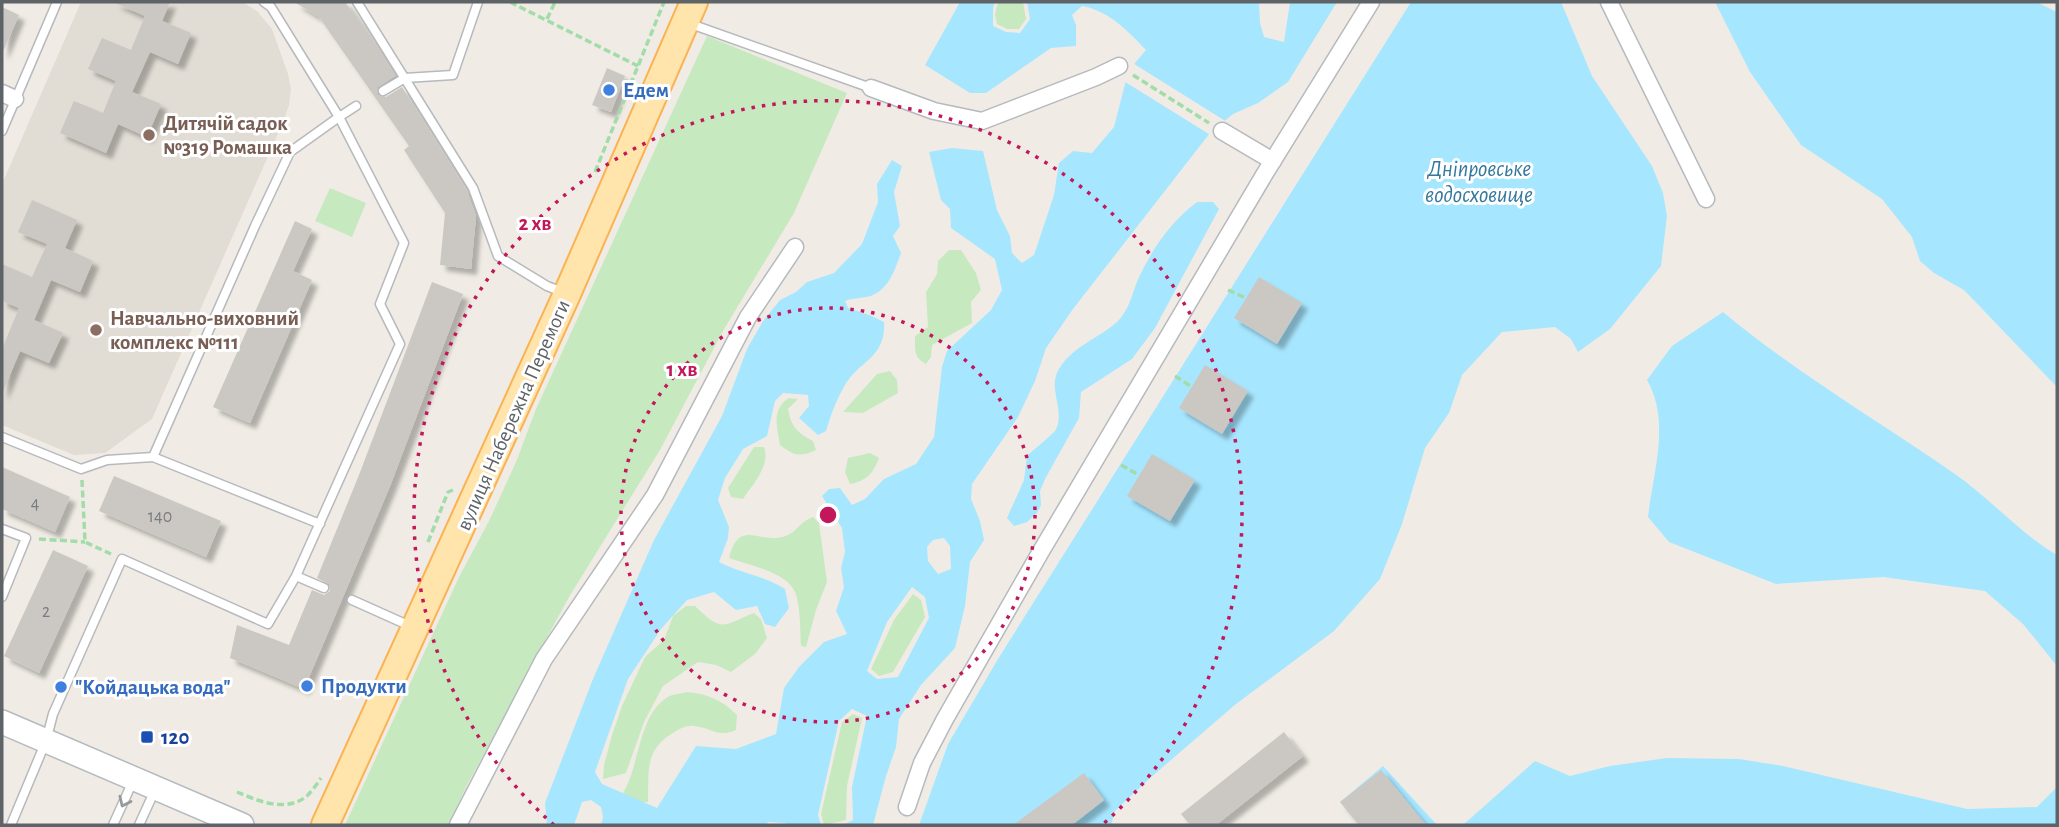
<svg xmlns="http://www.w3.org/2000/svg" width="2059" height="827" font-family="'Alegreya Sans',sans-serif">
<style>
.education{fill:#e1dcd4}
.green{fill:#c7e9c0}
.water{fill:#a7e6ff;fill-rule:evenodd}
.pier{fill:#f0ece5}
.building{fill:#cbc7c2;filter:url(#shadow)}
.lines{fill:none;stroke-linecap:round;stroke-linejoin:round}
.lane-casing{stroke:#b6b9bd;stroke-width:11}
.street-casing{stroke:#b6b9bd;stroke-width:19}
.secondary-casing{stroke:#b4babe;stroke-width:26}
.primary-casing{stroke:#fbb253;stroke-width:30}
.path{stroke:#a2dca8;stroke-width:3.5;stroke-dasharray:7 3.5;stroke-linecap:butt}
.lane{stroke:#fff;stroke-width:8}
.street{stroke:#fff;stroke-width:16}
.secondary{stroke:#fff;stroke-width:23}
.primary{stroke:#ffe4ac;stroke-width:26}
.oneway{stroke:#969a9c}
.ring{fill:none;stroke:#c2185b;stroke-width:3.5;stroke-dasharray:3.5 7}
.shop-dot{fill:#3f7fe0;stroke:#fff;stroke-width:2.5}
.education-dot{fill:#8d6e63;stroke:#fff;stroke-width:2.5}
.transit-dot{fill:#1a4fb4;stroke:#fff;stroke-width:2.5}
.labels{text-anchor:middle;stroke-width:6;stroke-linejoin:round;paint-order:stroke}
.number-label{font-size:18px;fill:#787c7e}
.shop-label{font-size:21px;font-weight:bold;fill:#366cbe;stroke:#fff;text-anchor:start}
.education-label{font-size:21px;font-weight:bold;fill:#785e54;stroke:#fff;text-anchor:start}
.street-label{font-size:21px;fill:#5d6367;stroke:#fff}
.transit-label{font-size:21px;font-weight:bold;fill:#164399;stroke:#fff;text-anchor:start}
.water-label{font-size:23px;font-style:italic;fill:#34789d;stroke:#fff}
.centre{fill:#c2185b;stroke:#fff;stroke-width:3.5}
.ring-label{font-size:21px;text-anchor:middle;font-weight:bold;fill:#c2185b;stroke:#fff;stroke-width:6;stroke-linejoin:round;paint-order:stroke}
</style>
<defs>
<filter id="shadow"><feDropShadow dx="6" dy="6" stdDeviation="2" flood-color="#0004"/></filter>
</defs>
<rect width="100%" height="100%" fill="#f0ece5"/>
<!-- education -->
<path class="education" d="M81,2H242L257,11L272,29L288,74L291,89L289,105L284,120L152,419L105,453L74,455L2,425V184Z"/>
<!-- green -->
<path class="green" d="M998,2H1023L1026,19L1019,29H1007L997,24L995,14Z
M707,36L847,93L794,213L723,331L660,450L569,597L466,787L449,825H345L459,577L489,521L516,462L536,409Z
M330,188L366,203L352,237L315,221Z
M949,250H961L976,273L981,290L971,302L972,323L932,345L931,357L926,364C913,358 915,348 915,336L928,327L926,292L937,274L938,261Z
M890,371L897,380L898,393L863,413L843,412L877,374Z
M789,398L798,399L788,409C791,427 798,433 813,441L816,450C800,458 793,455 780,445C777,427 771,409 789,398Z
M754,447H764C771,465 753,484 743,499L731,497L728,488Z
M870,453L879,458C873,474 866,481 850,484L845,472L848,458Z
M813,517L819,523L827,582L816,610L806,647L801,646C800,632 801,603 794,590C783,571 748,565 729,558C739,519 758,543 782,537C797,534 797,523 813,517Z
M913,594L921,600L925,617L893,672L879,676L871,669L894,620Z
M686,606H695C723,633 721,626 754,613L761,619L767,638L755,654L731,672L716,665L698,662L663,686L644,722L626,773L603,779L604,765L612,735L622,706L645,657L664,640L673,616Z
M687,692C708,694 722,700 737,715L736,730C718,738 712,728 694,726C687,725 679,729 673,733C644,750 649,773 648,802L634,803L621,796C640,769 637,718 666,698C671,694 681,694 687,692Z
M853,714L862,718L847,786L846,820L824,825L821,814L842,722Z"/>
<!-- water -->
<path class="water" d="M960,2H995L993,8V26L1006,32L1020,33L1030,19L1027,2H1259L1260,23L1264,37L1284,42L1290,2H1337L1288,82L1258,103L1233,114L1210,133L1073,309L1046,348L1035,381L1018,417L972,484L971,499L980,521L984,540L970,562L965,606L955,648L921,685L899,719L896,747L886,776L873,825H843L853,820L852,787L867,716L852,709L839,721L818,815L821,825H787L785,823L768,822L766,825H601L603,817L601,807L591,800L582,802L574,825H547L545,803L593,679L654,540L722,416L747,349L763,321L780,300L796,292L807,282L834,273L862,244L878,202L877,184L892,160L902,166L894,192L900,226L893,236L901,253C895,269 890,287 873,295C865,299 854,297 845,301L848,308L872,316L884,322C886,358 860,360 845,385C836,400 831,415 826,431L818,435L799,418L809,406L808,395L783,393L775,401L767,436L743,449L725,478L718,500L729,527L728,538L719,562C742,574 763,575 785,589L789,608L775,627L765,624L757,606L736,610L714,592L687,600L661,629L628,679L595,772L602,784L657,808L696,746L736,749L776,734L784,688L799,667L824,642L847,634L836,611L844,587L841,568L845,552L842,528L822,496L829,489L840,488L852,505L865,499L884,479L916,464L934,437L942,367L947,351L991,310L1002,290L995,259L951,228L950,209L941,200L929,152L952,148L983,151L997,210L1010,236L1012,253L1022,263L1034,255L1054,195L1059,163L1073,151L1092,153L1114,127L1126,80L1135,63L1146,50C1128,31 1109,11 1082,6L1072,15L1076,25V46L1051,48L986,93H970L925,65ZM944,538L950,546L951,569L938,574L928,561L927,547L933,540ZM912,587L925,597L929,618L898,677L877,679L867,671L887,622Z
M1411,2H1561L1592,76L1652,166L1663,193L1667,216L1661,266L1610,329L1578,352L1571,339L1555,327L1502,332L1462,375L1449,413L1425,448L1402,524L1380,579L1334,631L1236,704L1149,779L1115,811L1111,825H919L948,744L998,659Z
M1715,2H2036L2057,12V387L1964,290L1934,273L1920,261L1912,237L1882,199L1801,145L1750,72Z
M1197,202H1213L1219,209L1155,328L1132,359L1081,392L1079,418L1045,479L1040,491L1041,505L1037,513L1027,522L1014,526L1007,518L1024,480L1027,456C1032,451 1054,433 1055,431C1066,413 1049,391 1057,373C1069,347 1099,339 1118,321C1132,306 1132,290 1141,273C1154,246 1173,220 1197,202Z
M1723,312C1795,372 1875,419 1952,472C1989,497 2018,532 2057,555V666L2023,624L1985,591L1883,577L1776,584L1669,542L1648,517C1653,472 1671,422 1647,380L1672,346Z
M1667,758L1739,759L1783,766L1967,809L2037,807L2057,787V825H1463L1535,761L1570,776L1610,766Z
M1383,766L1437,825H1359L1340,802Z"/>
<!-- pier -->
<path class="pier" d="M1131,62L1227,122L1225,125L1212,136L1122,80Z"/>
<!-- building -->
<path class="building" d="M113,2H170L162,21L191,33L178,64L150,52L132,92L161,104L147,137L118,124L106,153L60,133L74,101L103,113L116,81L88,69L102,38L131,50L145,16Z
M294,2H345L373,40L395,76L378,87V95L386,97L402,87L467,191L476,216L471,269L440,265L445,213L404,150L409,146L319,17Z
M2,7L19,15L2,54Z
M607,68L625,76L611,112L592,105Z
M32,200L77,220L65,248L93,261L80,292L51,280L34,320L63,333L49,363L20,351L2,394V349L19,308L2,301V264L32,277L47,244L18,232Z
M295,221L312,229L293,271L312,280L250,423L213,407Z
M1259,277L1302,303L1277,344L1234,318Z
M432,282L463,294L390,486L304,689L230,658L237,625L289,645L312,590L324,595L330,591L329,584L317,578L359,475Z
M1205,365L1248,391L1222,434L1179,408Z
M1152,454L1195,480L1170,521L1127,496Z
M2,467L70,497L55,532L2,509Z
M114,476L221,521L206,557L99,511Z
M53,550L88,566L39,673L4,656Z
M1284,732L1303,756L1216,825H1190L1181,814Z
M1381,770L1426,825H1359L1340,802Z
M1084,773L1104,800L1072,825H1013Z"/>
<g class="lines">
<!-- lane casing -->
<g class="lane-casing">
<path id="lane" d="M357,2L473,188L498,256L547,286L565,293
M688,23L871,88
M383,91L405,78L453,75L478,2
M2,131L57,2
M2,437L81,469L107,460L153,457L320,524
M153,457L255,226L290,152L339,117L271,7L264,2
M2,529L26,538L2,597
M296,576L324,588
M352,600L410,626
M11,825L46,741L53,714L122,559L268,624L296,576L400,344L380,304L404,243L339,117L356,106
M113,825L133,781
M139,825L155,790"/>
</g>
<!-- street casing -->
<g class="street-casing">
<path id="street" d="M1609,2L1706,199
M871,88L934,111L982,121L1096,77L1119,66
M2,93L15,99
M1222,131L1273,161
M907,807L922,763L945,719L1040,553L1264,175L1371,2
M458,825L544,659L655,495L748,317L795,247"/>
</g>
<!-- secondary casing -->
<g class="secondary-casing">
<path id="secondary" d="M2,722L242,825"/>
</g>
<!-- primary casing -->
<g class="primary-casing">
<path id="primary" d="M325,825L567,294L694,2"/>
</g>
<!-- path -->
<path class="path" d="M510,2L638,66
M547,19L555,2
M1133,75L1209,123
M595,172L664,2
M1228,290L1246,298
M1175,376L1192,387
M1121,465L1139,475
M82,480L85,542L111,554
M39,539L85,542
M428,542L448,492L453,490
M237,792C258,801 286,813 307,796C312,791 317,784 321,778"/>
<!-- lane -->
<use href="#lane" class="lane"/>
<!-- street -->
<use href="#street" class="street"/>
<!-- secondary -->
<use href="#secondary" class="secondary"/>
<!-- primary -->
<use href="#primary" class="primary"/>
</g>
<!-- one-way arrows -->
<defs><path id="oneway-chevron" d="M-2-3.5L2.5 0L-2 3.5" fill="none" stroke-width="1.6" stroke-linecap="round" stroke-linejoin="round" transform="scale(1.75)"/></defs>
<use class="oneway" href="#oneway-chevron" transform="translate(124 802) rotate(115)"/>
<!-- distance rings -->
<g class="ring">
<circle cx="828" cy="515" r="207"/>
<path d="M554 825A414 414 0 1 1 1102 825"/>
</g>
<!-- markers -->
<g class="shop-dot">
<circle cx="609" cy="90" r="7"/>
<circle cx="307" cy="686" r="7"/>
<circle cx="61" cy="687" r="7"/>
</g>
<g class="education-dot">
<circle cx="149" cy="135" r="7"/>
<circle cx="96" cy="330" r="7"/>
</g>
<rect class="transit-dot" x="140" y="730" width="14" height="14" rx="3.5"/>
<g class="labels">
<!-- number labels -->
<g class="number-label">
<text x="35" y="509">4</text>
<text x="160" y="522">140</text>
<text x="46" y="617">2</text>
</g>
<!-- shop labels -->
<g class="shop-label">
<text x="623" y="97">Едем</text>
<text x="321" y="693">Продукти</text>
<text x="75" y="694">"Койдацька вода"</text>
</g>
<!-- education labels -->
<g class="education-label">
<text x="163" y="130">Дитячій садок<tspan x="163" dy="24">№319 Ромашка</tspan></text>
<text x="110" y="325">Навчально-виховний<tspan x="110" dy="24">комплекс №111</tspan></text>
</g>
<!-- street labels -->
<g class="street-label">
<text transform="translate(513 415) rotate(-66)" y="7">вулиця Набережна Перемоги</text>
</g>
<!-- transit labels -->
<g class="transit-label">
<text x="161" y="744">120</text>
</g>
<!-- water labels -->
<g class="water-label">
<text x="1479" y="176">Дніпровське<tspan x="1479" dy="26">водосховище</tspan></text>
</g>
</g>
<circle cx="828" cy="515" r="10" class="centre"/>
<g class="ring-label">
<text x="535" y="230">2 хв</text>
<text x="682" y="376">1 хв</text>
</g>
<!-- border -->
<rect width="2059" height="827" fill="none" stroke="#5d6367" stroke-width="7"/>
</svg>
